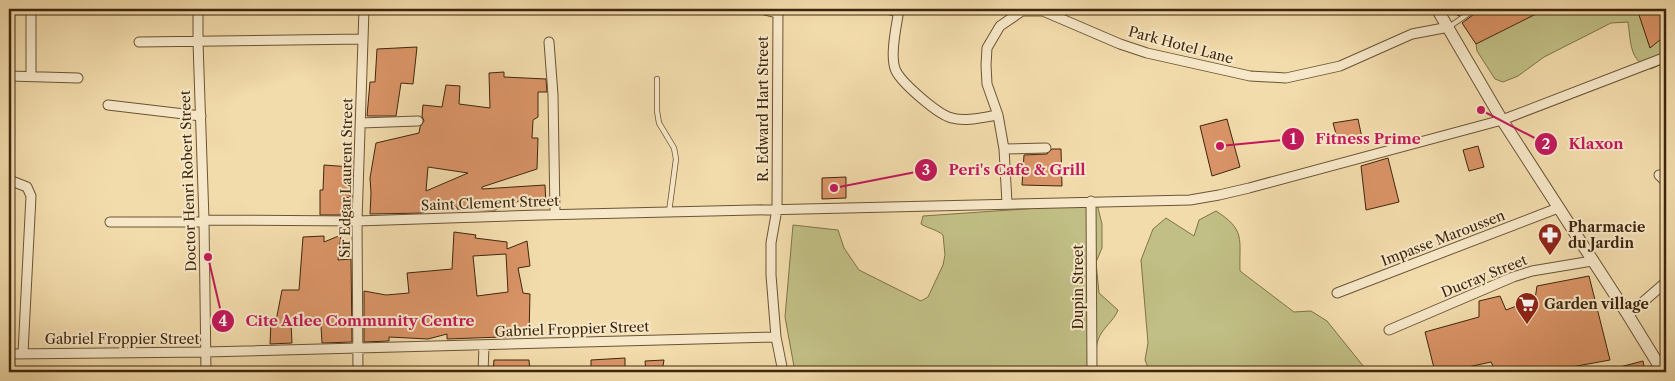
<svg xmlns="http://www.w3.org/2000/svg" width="1675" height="381" font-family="'Libre Caslon Text',serif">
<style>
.green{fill:#c1bf85;stroke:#807249}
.building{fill:#da9467;stroke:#3e260d;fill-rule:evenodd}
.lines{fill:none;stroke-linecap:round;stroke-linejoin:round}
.service-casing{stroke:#6b5435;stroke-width:6}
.minor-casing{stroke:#6b5435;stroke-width:11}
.tertiary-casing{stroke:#6b5435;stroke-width:13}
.service{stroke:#f7e8c9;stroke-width:4.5}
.minor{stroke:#f7e8c9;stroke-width:9}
.tertiary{stroke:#f7e8c9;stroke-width:11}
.labels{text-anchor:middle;stroke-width:4;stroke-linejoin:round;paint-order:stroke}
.street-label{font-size:14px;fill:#3e260d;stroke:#f7e8c9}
.poi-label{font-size:14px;font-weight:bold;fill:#3e260d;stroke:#f7e8c9;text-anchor:start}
.leader{fill:none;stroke:#c2185b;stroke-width:2}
.callout-dot{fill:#c2185b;stroke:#f7e8c9;stroke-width:2}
.mark-label{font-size:15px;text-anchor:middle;font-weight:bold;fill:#fff}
.callout-label{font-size:15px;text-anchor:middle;font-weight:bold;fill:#c2185b;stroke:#f7e8c9;stroke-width:4;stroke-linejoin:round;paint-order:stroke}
</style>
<rect width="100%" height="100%" fill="#f3dcac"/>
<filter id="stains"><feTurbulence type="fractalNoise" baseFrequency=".004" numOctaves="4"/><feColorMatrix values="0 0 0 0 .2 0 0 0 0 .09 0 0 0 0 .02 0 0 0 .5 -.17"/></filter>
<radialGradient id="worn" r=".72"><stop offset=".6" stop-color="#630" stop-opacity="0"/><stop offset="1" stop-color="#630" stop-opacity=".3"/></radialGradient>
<!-- green -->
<path class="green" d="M1487,9H1666V62L1651,69C1629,61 1631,42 1628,22L1611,23L1544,57L1518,76L1503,82L1495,79L1477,51L1476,44L1481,20Z
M1097,204L1102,224V248L1096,262L1099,293L1118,310C1114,321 1102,328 1098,340C1095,349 1096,362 1095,372H795L785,317L793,225L838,230L844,248L859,270L921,301L928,297L943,265L945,255L943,235C936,229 929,229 921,224L923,216Z
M1216,211C1246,230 1239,239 1240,271L1294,312L1311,311L1327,321L1368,372H1150L1145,360L1148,343L1141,260L1153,229L1166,218L1194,236L1199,220Z"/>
<!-- building -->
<path class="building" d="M1454,9H1468L1458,16Z
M1479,9H1546L1476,44L1462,23L1477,12Z
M1637,9H1666V35L1650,48Z
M417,47L413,84L401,83L396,116H367L370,82H375L377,49Z
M504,72V77L546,79L547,92H538V117L533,120L532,138H538L537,169L482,187V189L545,185L546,205L521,200L495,210L457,209V207L423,208V213L370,214L371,193L370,178L376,143L419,133L420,127L424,121L422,116L423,105L442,107L446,85L460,86L459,104L490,108L489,73ZM428,167L468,173L426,191Z
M1227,119L1240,167L1212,176L1200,126Z
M1358,119L1362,138L1338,141L1333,123Z
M1478,146L1484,167L1469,171L1463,150Z
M1052,149H1061L1062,186L1022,185L1024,155L1047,154Z
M1388,158L1399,202L1366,210L1361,166Z
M324,165L351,167L350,198L345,197V215H320V190H323Z
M846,177V198L822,199V178Z
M454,232L476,235L475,238L507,242V249L527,241L530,266L518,268L523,293L530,294L529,336L447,339V334L428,339L389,337V341L364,342V291L386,295L409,293L407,273L452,269ZM506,254L508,292L477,296L473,256Z
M341,235L338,260L351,259L352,342L322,343L321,326L291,323L292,343L270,344L271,322L276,321L282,290H299L303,237L324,236V242Z
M1589,276L1610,360L1544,372H1496L1491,362L1445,372H1435L1425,332L1479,317V301L1500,296L1506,310L1535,299L1537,286Z
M625,358V372H591V360Z
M494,360H529L530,372H493Z
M664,360L662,372H646L645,361Z
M1643,361L1645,372H1613L1612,369Z"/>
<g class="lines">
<!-- service casing -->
<g class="service-casing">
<path id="service" d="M1449,27L1475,9
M657,79V111L659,123L674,148L676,159L669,212"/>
</g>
<!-- minor casing -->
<g class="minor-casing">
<path id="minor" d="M31,9V76
M198,9V42L204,220L206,372
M761,9L777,13
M778,9L777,209L771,243V275L776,337L783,372
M886,9L899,12
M899,9C897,24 889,57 896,71C902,83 938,115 952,118C966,122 984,117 998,115
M139,42L363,39
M549,42L553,95L555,214
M9,76L78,78
M108,105L201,116
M361,123L418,121
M1004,149L1046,148
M1659,175L1666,182
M9,180L27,187L31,196L23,353
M1091,201L1092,372
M1007,203L1004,149L998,115L987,84L986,65L987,48L1000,26L1022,11H1043L1120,44L1147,53L1250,76L1286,78L1340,66L1412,34L1449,27
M204,220L357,221L540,215L1190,200L1219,195L1249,188L1502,120L1666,57
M110,222H204
M1337,293L1558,208
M1628,315L1666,282
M1389,330L1513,277L1532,271L1592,261
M9,354L206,352L776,337
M358,372L357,221L364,9
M483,372L484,346"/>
</g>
<!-- tertiary casing -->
<g class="tertiary-casing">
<path id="tertiary" d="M1437,9L1502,120L1628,315L1663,372"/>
</g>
<!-- service -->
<use href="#service" class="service"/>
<!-- minor -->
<use href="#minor" class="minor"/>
<!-- tertiary -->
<use href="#tertiary" class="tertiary"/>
</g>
<!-- icons -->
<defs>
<g id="pharmacy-pin" transform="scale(1.25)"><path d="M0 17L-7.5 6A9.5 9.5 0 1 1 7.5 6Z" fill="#8f2418" stroke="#f7e8c9"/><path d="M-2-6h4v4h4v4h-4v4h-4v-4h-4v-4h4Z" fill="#fff"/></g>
<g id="supermarket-pin" transform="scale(1.25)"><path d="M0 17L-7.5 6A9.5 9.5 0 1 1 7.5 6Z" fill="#8f2418" stroke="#f7e8c9"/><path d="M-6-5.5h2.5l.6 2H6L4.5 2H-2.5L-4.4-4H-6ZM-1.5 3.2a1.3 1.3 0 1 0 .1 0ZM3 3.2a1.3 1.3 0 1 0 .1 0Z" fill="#fff"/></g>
</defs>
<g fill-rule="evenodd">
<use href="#pharmacy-pin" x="1550" y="235"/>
<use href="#supermarket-pin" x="1527" y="304"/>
</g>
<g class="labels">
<!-- street labels -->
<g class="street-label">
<text transform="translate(1181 45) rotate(15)" y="5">Park Hotel Lane</text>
<text transform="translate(763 109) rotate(-90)" y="5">R. Edward Hart Street</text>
<text transform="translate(346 178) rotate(-89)" y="5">Sir Edgar Laurent Street</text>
<text transform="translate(188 181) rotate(-92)" y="5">Doctor Henri Robert Street</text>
<text transform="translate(490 203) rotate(-2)" y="5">Saint Clement Street</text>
<text transform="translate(1443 238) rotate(-21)" y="5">Impasse Maroussen</text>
<text transform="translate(1484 276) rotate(-22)" y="5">Ducray Street</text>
<text transform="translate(1078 287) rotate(-90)" y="5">Dupin Street</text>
<text transform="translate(572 329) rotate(-2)" y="5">Gabriel Froppier Street</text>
<text x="122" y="344">Gabriel Froppier Street</text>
</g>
<!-- poi labels -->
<g class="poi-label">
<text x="1568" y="232">Pharmacie<tspan x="1568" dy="16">du Jardin</tspan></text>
<text x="1544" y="309">Garden village</text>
</g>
</g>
<!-- callouts -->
<path class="leader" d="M1220 146L1293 139M1481 110L1546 144M834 188L926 170M208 257L223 321"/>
<g class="callout-dot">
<circle cx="1220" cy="146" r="5"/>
<circle cx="1481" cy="110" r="5"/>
<circle cx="834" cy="188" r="5"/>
<circle cx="208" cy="257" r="5"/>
<circle cx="1293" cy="139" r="12"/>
<circle cx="1546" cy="144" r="12"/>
<circle cx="926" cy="170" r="12"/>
<circle cx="223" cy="321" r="12"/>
</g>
<g class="mark-label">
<text x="1293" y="144">1</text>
<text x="1546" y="149">2</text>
<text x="926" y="175">3</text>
<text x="223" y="326">4</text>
</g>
<g class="callout-label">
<text x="1368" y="144">Fitness Prime</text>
<text x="1596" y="149">Klaxon</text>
<text x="1017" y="175">Peri's Cafe &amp; Grill</text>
<text x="360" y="326">Cite Atlee Community Centre</text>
</g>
<!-- margin -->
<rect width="1675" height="381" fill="none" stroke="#f3dcac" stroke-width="30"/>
<rect x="10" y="10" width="1655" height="361" fill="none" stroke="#3e260d" stroke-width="2.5"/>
<rect x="15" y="15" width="1645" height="351" fill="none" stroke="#3e260d"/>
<rect width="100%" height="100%" filter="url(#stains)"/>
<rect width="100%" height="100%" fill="url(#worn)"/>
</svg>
